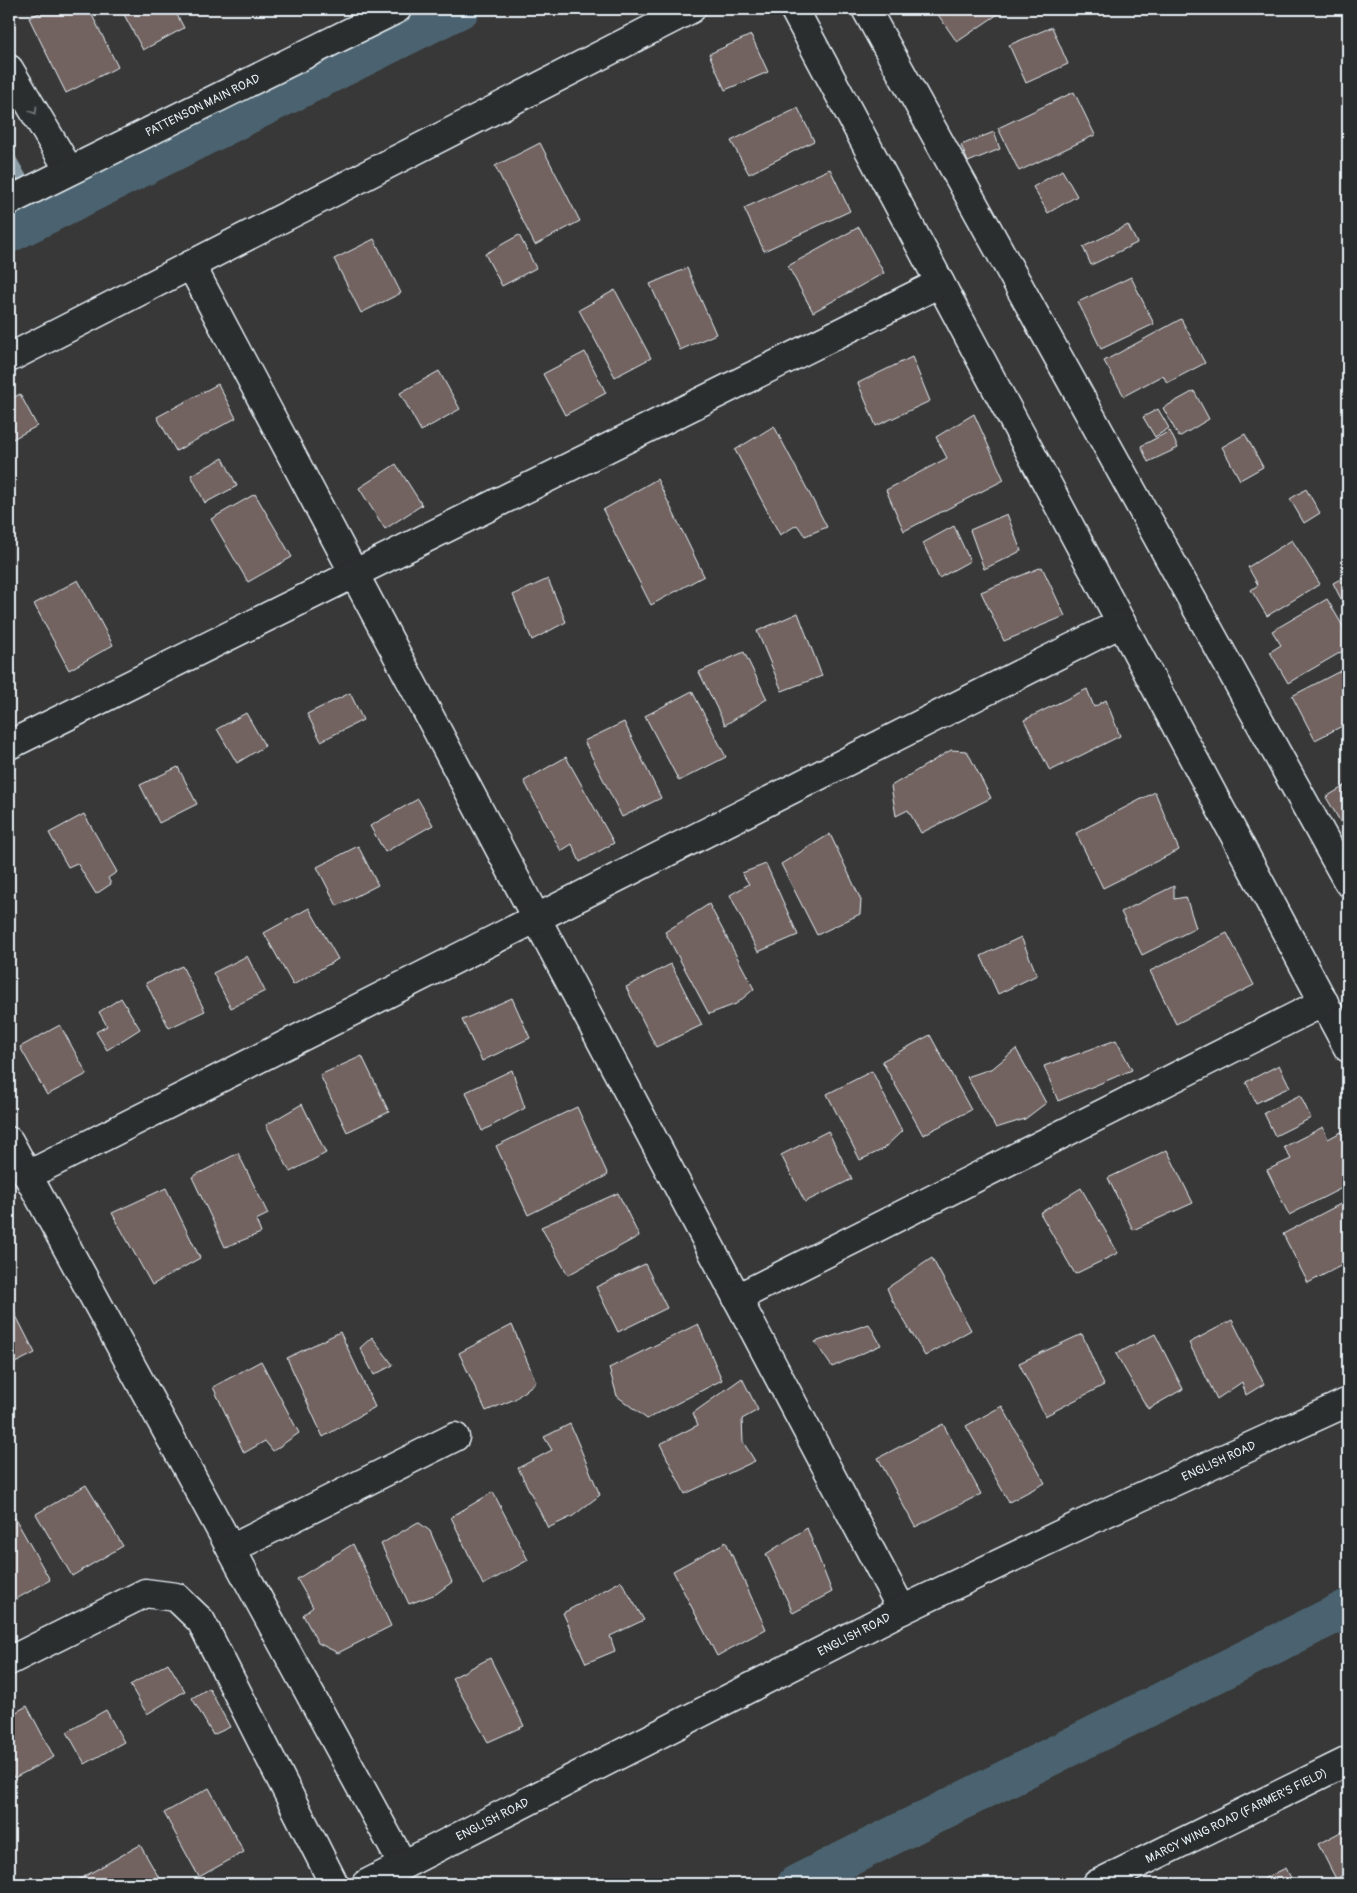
<svg xmlns="http://www.w3.org/2000/svg" width="1357" height="1893" font-family="Pangolin,sans-serif">
<style>
.lines{fill:none;stroke-linecap:round;stroke-linejoin:round}
.stream{stroke:#8a9ca6;stroke-width:11}
.canal{stroke:#4c6470;stroke-width:38}
.building{fill:#726461;stroke:#e8f1f8}
.minor-casing{stroke:#e8f1f8;stroke-width:31}
.minor{stroke:#2a2d2e;stroke-width:28}
.oneway{stroke:#6c7275}
.labels{text-anchor:middle;stroke-width:5;stroke-linejoin:round;paint-order:stroke}
.street-label{font-size:12px;fill:#e8f1f8;stroke:#2a2d2e}
</style>
<rect width="100%" height="100%" fill="#383838"/>
<filter id="ink" filterUnits="userSpaceOnUse"><feTurbulence type="fractalNoise" baseFrequency=".02" numOctaves="2"/><feDisplacementMap in="SourceGraphic" scale="10" xChannelSelector="R" yChannelSelector="G"/><feConvolveMatrix kernelMatrix="1 2 1 2 8 2 1 2 1" color-interpolation-filters="sRGB"/></filter>
<g filter="url(#ink)">
<g class="lines">
<!-- stream -->
<path class="stream" d="M9,156L44,217"/>
<!-- canal -->
<path class="canal" d="M9,234L461,9
M796,1884L1348,1608"/>
</g>
<!-- building -->
<path class="building" d="M47,9H89L118,67L66,93L29,18Z
M121,9H174L184,28L143,50Z
M934,9H999L1001,12L957,42Z
M1052,27L1068,64L1026,83L1009,45Z
M751,35L768,72L725,90L709,54Z
M1074,92L1095,135L1019,171L998,128Z
M798,108L814,141L749,174L731,141Z
M994,132L1000,149L968,162L961,145Z
M540,143L580,221L535,245L495,166Z
M830,169L850,211L764,251L744,208Z
M1062,170L1077,196L1048,213L1033,187Z
M1128,225L1137,243L1091,265L1083,247Z
M859,227L884,273L813,312L788,266Z
M519,235L536,268L502,286L485,254Z
M374,239L401,293L361,313L334,259Z
M687,268L716,334L680,350L650,284Z
M1131,277L1154,324L1101,349L1078,302Z
M615,290L651,358L615,377L579,310Z
M1181,319L1205,363L1167,383L1163,375L1124,396L1104,361Z
M585,352L606,393L565,415L543,374Z
M912,357L930,401L876,426L858,383Z
M439,371L460,409L421,431L400,393Z
M218,384L236,418L176,451L157,417Z
M1194,391L1209,419L1179,437L1163,408Z
M20,394L37,426L9,441V400Z
M1158,409L1169,428L1155,437L1143,417Z
M974,414L1004,480L904,531L886,490L947,458L936,437Z
M774,426L827,527L805,536L797,525L780,535L735,450Z
M1170,431L1178,448L1148,462L1141,446Z
M1245,434L1263,467L1240,480L1222,447Z
M223,458L237,486L205,503L191,475Z
M396,464L422,505L385,529L359,488Z
M657,479L704,576L651,605L603,510Z
M1306,489L1320,513L1304,523L1290,499Z
M255,494L292,557L248,582L211,519Z
M1007,514L1021,551L984,569L970,530Z
M954,526L970,561L939,578L923,543Z
M1292,540L1320,584L1267,616L1251,590L1258,585L1248,567Z
M1042,567L1065,616L1004,641L981,592Z
M1348,575V613L1333,583Z
M548,579L566,622L532,640L513,595Z
M78,580L113,645L69,670L34,604Z
M1327,599L1348,635V648L1288,683L1270,652L1281,645L1272,631Z
M798,613L822,676L782,691L757,631Z
M744,652L767,699L725,725L699,672Z
M1346,668L1348,672V723L1315,740L1292,696Z
M1087,689L1094,707L1106,700L1120,736L1050,771L1024,720Z
M692,691L726,757L679,781L645,716Z
M350,693L363,720L321,741L307,714Z
M246,713L265,746L237,763L217,729Z
M624,722L661,798L622,817L584,741Z
M951,750L967,751L991,798L921,833L908,810L896,816L891,786Z
M566,757L614,843L580,862L572,844L561,851L524,781Z
M178,767L197,804L159,823L140,785Z
M1348,784V835L1326,797Z
M1155,792L1179,850L1103,888L1076,833Z
M418,799L433,825L385,852L370,826Z
M84,814L117,872L108,878L111,884L96,894L77,863L68,867L49,833Z
M830,834L861,900L860,914L817,935L781,864Z
M358,846L378,885L337,906L317,867Z
M766,864L798,935L758,952L730,895L749,884L742,873Z
M1174,886V899L1186,897L1196,928L1142,955L1121,912Z
M709,904L754,989L736,1004L709,1014L665,932Z
M309,908L338,959L293,985L264,933Z
M1227,933L1254,985L1176,1024L1150,971Z
M1021,937L1037,975L998,994L981,956Z
M247,956L265,991L231,1008L213,973Z
M671,964L702,1025L656,1047L626,987Z
M182,966L205,1011L169,1028L146,983Z
M121,998L140,1029L107,1050L96,1032L107,1026L99,1012Z
M512,998L530,1038L482,1061L462,1020Z
M60,1025L87,1074L47,1095L20,1047Z
M930,1035L971,1110L923,1135L882,1061Z
M1116,1040L1132,1070L1058,1101L1044,1066Z
M1016,1049L1046,1103L1025,1119L996,1128L967,1077L993,1068Z
M362,1056L389,1112L347,1132L320,1075Z
M1279,1065L1290,1087L1256,1103L1246,1082Z
M512,1070L525,1108L482,1131L466,1092Z
M872,1071L902,1131L882,1150L860,1160L827,1094Z
M1300,1095L1311,1118L1275,1136L1264,1113Z
M302,1104L326,1153L290,1172L266,1125Z
M577,1107L608,1175L528,1215L496,1146Z
M1323,1127L1328,1139L1345,1130L1348,1136V1185L1289,1215L1267,1170L1291,1159L1284,1147Z
M828,1131L852,1179L805,1202L781,1155Z
M1167,1150L1193,1203L1133,1230L1108,1178Z
M238,1153L268,1214L256,1220L261,1233L225,1247L192,1177Z
M166,1188L200,1258L152,1285L112,1213Z
M1081,1188L1118,1253L1075,1274L1040,1213Z
M618,1193L639,1236L568,1275L541,1227Z
M1348,1200V1262L1308,1283L1283,1234Z
M932,1258L971,1330L925,1356L892,1300L887,1288Z
M645,1264L667,1308L618,1332L596,1287Z
M9,1302L35,1353L9,1366Z
M1232,1320L1264,1384L1246,1395L1242,1382L1217,1399L1189,1343Z
M698,1324L722,1380L647,1419L617,1396L609,1368Z
M869,1324L881,1345L832,1367L815,1342Z
M512,1325L536,1382L515,1399L486,1411L459,1353Z
M340,1332L375,1407L323,1437L287,1358Z
M1082,1334L1104,1385L1045,1416L1019,1363Z
M1155,1334L1183,1389L1148,1409L1116,1354Z
M372,1337L393,1365L374,1375L360,1348Z
M261,1361L299,1433L273,1451L265,1441L244,1453L213,1387Z
M742,1378L758,1410L742,1419L743,1442L755,1461L685,1494L660,1444L698,1425L693,1413Z
M1002,1406L1045,1483L1009,1502L966,1426Z
M570,1424L600,1495L573,1516L548,1528L518,1468L552,1450L544,1437Z
M943,1424L981,1494L915,1527L878,1458Z
M86,1485L123,1546L72,1576L36,1514Z
M493,1492L528,1560L483,1585L451,1517Z
M15,1518L50,1580L9,1603V1521Z
M418,1522L430,1531L452,1582L436,1594L409,1604L381,1544Z
M807,1528L832,1592L793,1613L766,1554Z
M726,1542L766,1629L717,1656L673,1571Z
M353,1544L391,1626L338,1653L318,1643L303,1615L313,1607L297,1579Z
M621,1581L644,1620L610,1636L615,1651L586,1663L563,1613Z
M490,1658L524,1726L488,1742L452,1678Z
M168,1663L185,1691L147,1714L130,1685Z
M209,1688L230,1727L213,1735L192,1698Z
M27,1706L54,1757L14,1778L9,1769V1716Z
M106,1710L124,1742L85,1764L67,1732Z
M209,1788L244,1852L199,1877L164,1813Z
M1348,1828V1872L1336,1879L1318,1844Z
M140,1845L162,1883L160,1884H71Z
M1286,1868L1294,1884H1253Z"/>
<g class="lines">
<!-- minor casing -->
<g class="minor-casing">
<g id="minor">
<path d="M794,9L1348,1048"/>
<path d="M866,9L1348,882"/>
<path d="M9,69L69,170"/>
<path id="s1" d="M9,201L397,9"/>
<path d="M191,265L902,1610"/>
<path d="M9,358L691,9"/>
<path d="M9,745L940,283"/>
<path d="M9,1141L403,1865"/>
<path d="M28,1175L1121,623"/>
<path d="M737,1298L1324,1002"/>
<path d="M231,1549L455,1437"/>
<path d="M9,1661L145,1593L176,1597L201,1621L334,1884"/>
<path id="s2" d="M366,1884L902,1610L1103,1514L1348,1402"/>
<path id="s3" d="M1097,1884L1348,1761"/>
</g>
</g>
<!-- minor -->
<use href="#minor" class="minor"/>
</g>
<!-- one-way arrows -->
<defs><path id="oneway-chevron" d="M-2-3.5L2.5 0L-2 3.5" fill="none" stroke-width="1.6" stroke-linecap="round" stroke-linejoin="round" transform="scale(1.25)"/></defs>
<use class="oneway" href="#oneway-chevron" transform="translate(34 111) rotate(59)"/>
</g>
<g class="labels">
<!-- street labels -->
<g class="street-label">
<text dy="4" stroke="none"><textPath href="#s1" startOffset="216">PATTENSON MAIN ROAD</textPath></text>
<text dy="4" stroke="none"><textPath href="#s2" startOffset="952">ENGLISH ROAD</textPath></text>
<text dy="4" stroke="none"><textPath href="#s2" startOffset="548">ENGLISH ROAD</textPath></text>
<text dy="4" stroke="none"><textPath href="#s3" startOffset="155">MARCY WING ROAD (FARMER'S FIELD)</textPath></text>
<text dy="4" stroke="none"><textPath href="#s2" startOffset="142">ENGLISH ROAD</textPath></text>
</g>
</g>
<!-- margin -->
<rect width="1357" height="1893" fill="none" stroke="#2a2d2e" stroke-width="30"/>
<rect x="15" y="15" width="1327" height="1863" fill="none" stroke="#e8f1f8" stroke-width="2" filter="url(#ink)"/>
</svg>
